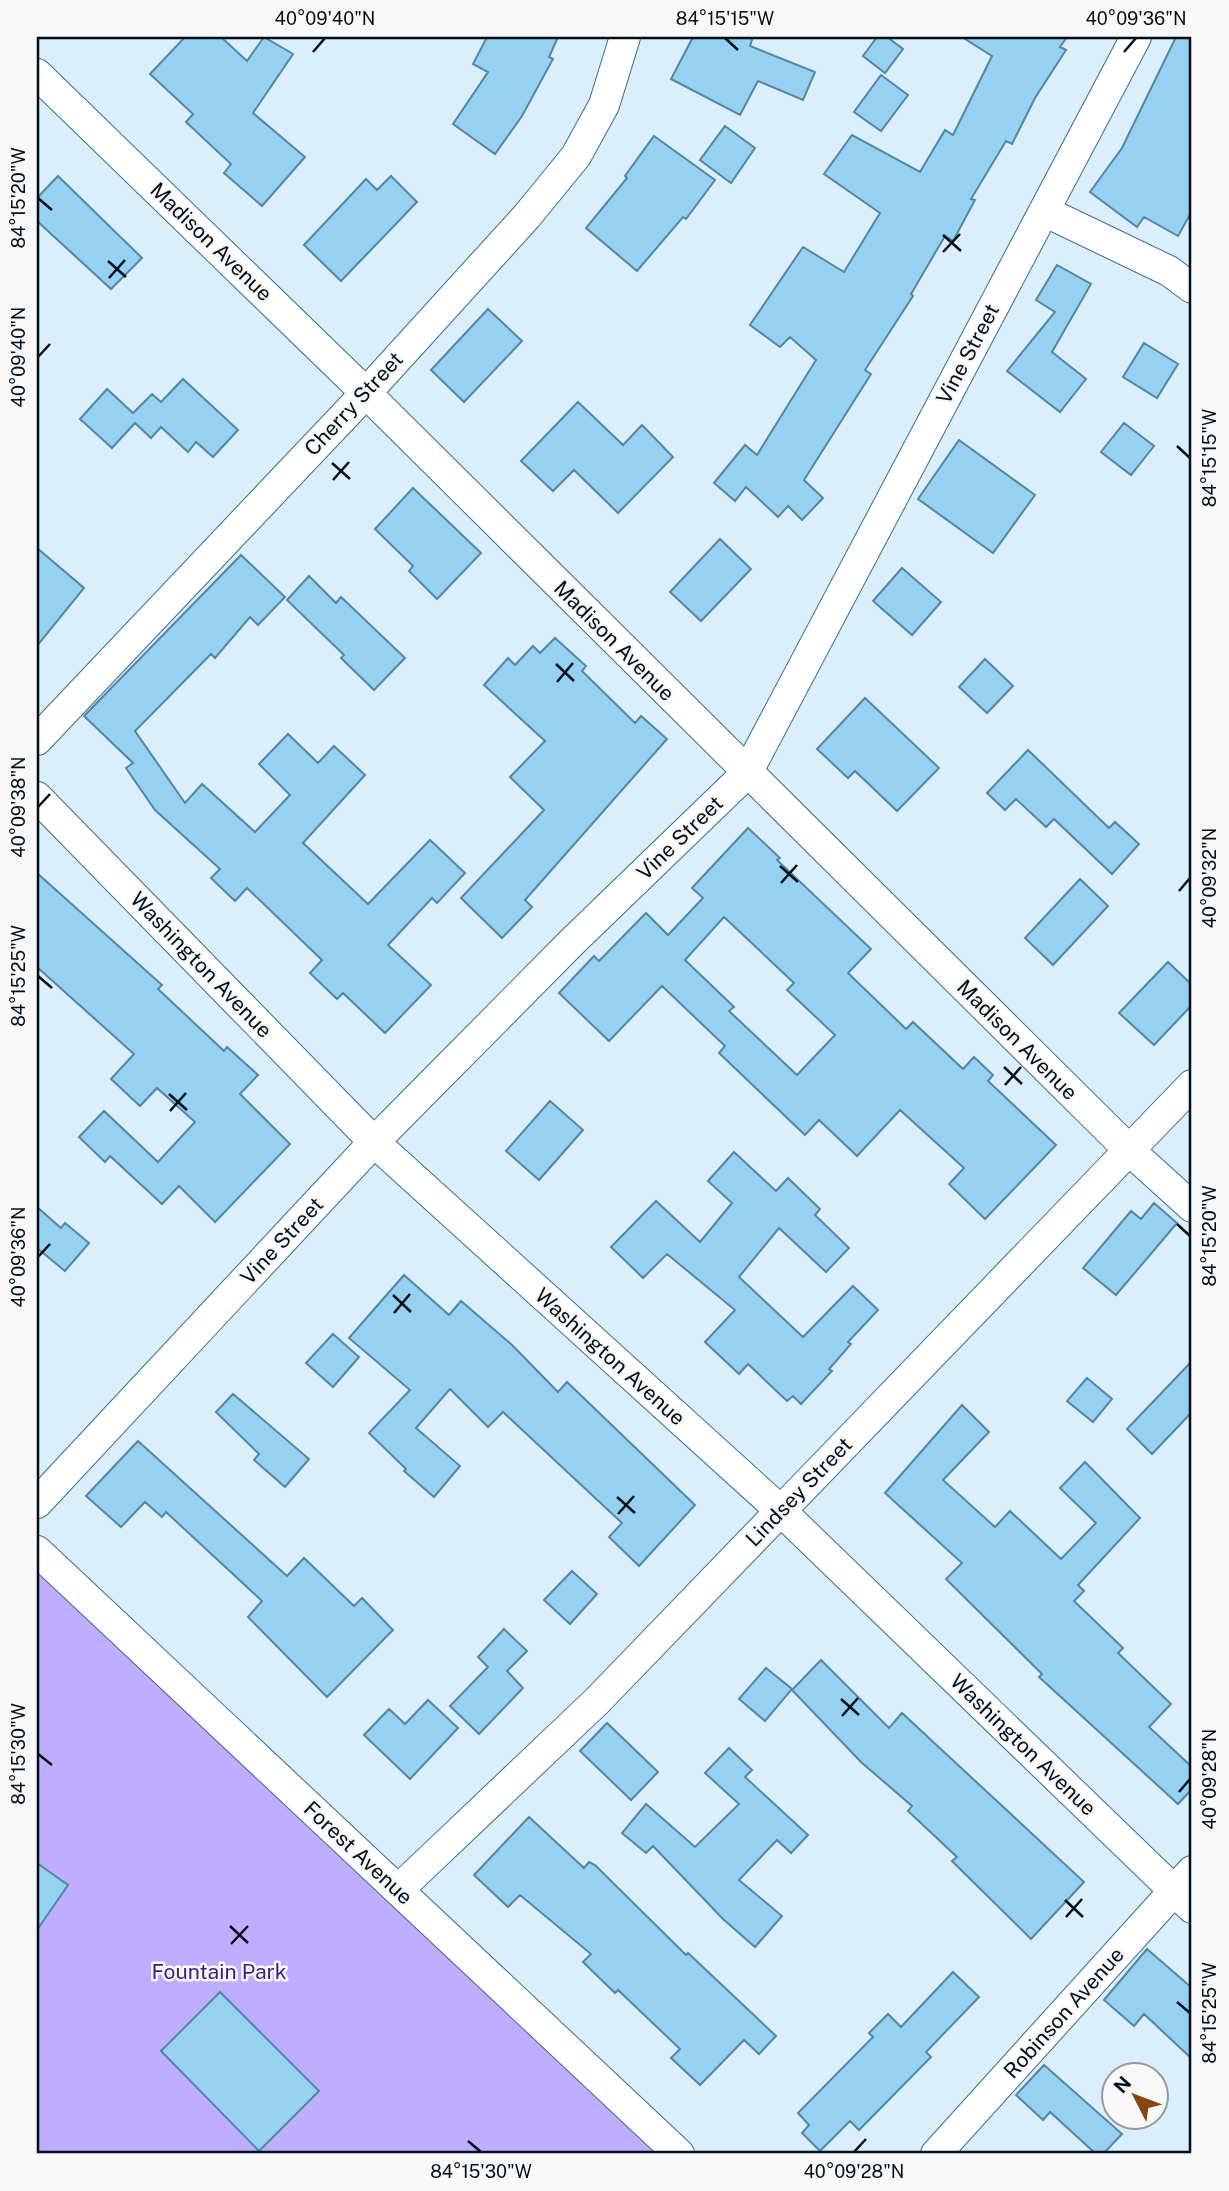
<svg xmlns="http://www.w3.org/2000/svg" width="1229" height="2191" font-family="'Public Sans',sans-serif">
<style>
.green{fill:#bfadff}
.building{fill:#97d1f2;stroke:#5487a3;stroke-width:2;fill-rule:evenodd}
.lines{fill:none;stroke-linecap:round;stroke-linejoin:round}
.minor-casing{stroke:#3c6e8a;stroke-width:32}
.minor{stroke:#fff;stroke-width:30}
.ticks{fill:none;stroke:#000f19;stroke-width:2.5}
.labels{text-anchor:middle;stroke-width:5;stroke-linejoin:round;paint-order:stroke}
.street-label{font-size:21px;fill:#000f19;stroke:#f8f8f8}
.park-label{font-size:21px;fill:#421b80;stroke:#f8f8f8}
.neatline{fill:none;stroke:#000f19;stroke-width:2.5}
.ticks-label{font-size:18px;text-anchor:middle;fill:#000f19}
</style>
<rect width="100%" height="100%" fill="#daeefb"/>
<!-- green -->
<path class="green" d="M37,1551L679,2154H37Z"/>
<!-- building -->
<path class="building" d="M185,37H221L247,61L264,37L293,54L253,113L305,157L262,206L224,173L231,164L186,122L193,114L150,74Z
M487,37H558L549,57L553,59L522,116L495,154L453,124L488,72L473,64Z
M693,37H753L750,46L815,72L803,100L758,81L740,115L671,79Z
M877,37H887L903,49L885,73L863,56Z
M962,37H1067L1060,47L1066,50L1035,98L1012,144L1006,141L971,199L975,200L953,241L945,236L911,294L913,296L865,370L871,374L804,480L823,498L802,520L788,506L778,517L746,487L735,501L714,483L745,445L757,455L816,360L790,337L780,347L750,325L803,247L844,272L880,213L824,174L852,135L920,172L945,130L953,135L992,56Z
M1176,37H1192V211L1178,236L1144,217L1137,227L1090,192L1122,148Z
M881,75L908,95L881,131L854,112Z
M725,126L755,148L731,183L700,160Z
M654,136L715,180L686,219L683,217L637,271L586,228L627,178L625,176Z
M58,176L142,258L111,289L37,221V198Z
M391,176L417,202L341,281L304,245L366,179L377,190Z
M1057,265L1091,284L1052,352L1086,379L1060,412L1007,371L1055,312L1036,300Z
M488,309L522,341L464,402L431,370Z
M1144,343L1178,364L1157,398L1123,377Z
M183,379L238,430L213,457L196,442L188,452L161,427L151,438L135,423L112,448L80,419L107,389L133,413L152,394L161,402Z
M578,402L623,445L642,425L673,457L618,513L574,470L553,491L521,461Z
M1124,423L1154,446L1131,475L1101,452Z
M959,440L1035,495L993,553L918,499Z
M413,488L481,553L437,599L409,571L413,566L375,529Z
M720,539L751,569L701,621L670,592Z
M37,548L84,588L37,646Z
M241,555L285,597L258,625L250,617L215,658L211,654L135,731L185,803L202,784L255,832L290,795L259,764L288,734L318,763L334,746L365,775L303,843L368,904L430,840L465,873L437,903L432,898L388,945L431,985L385,1033L343,993L337,999L310,973L322,960L247,888L235,901L211,878L220,869L155,810L126,768L133,763L84,716Z
M902,568L941,602L912,635L873,601Z
M309,576L336,603L341,597L405,658L374,690L341,658L344,655L287,600Z
M555,638L586,666L582,671L635,723L641,716L667,739L525,900L532,907L502,938L461,898L544,810L510,777L545,741L484,685L508,658L515,665L533,646L540,653Z
M985,659L1013,686L987,713L959,687Z
M865,698L939,768L897,811L855,771L848,778L817,749Z
M1028,750L1109,828L1115,822L1139,844L1112,874L1054,819L1046,827L1016,799L1005,810L987,793Z
M748,828L780,858L777,860L871,949L848,973L906,1029L913,1022L963,1069L974,1057L993,1075L988,1081L1056,1145L985,1219L949,1184L964,1168L900,1110L857,1156L819,1120L805,1135L719,1053L725,1046L662,986L609,1041L559,993L594,956L599,961L646,913L668,935L703,898L692,888ZM724,917L794,983L787,990L835,1035L797,1075L729,1011L734,1007L685,960Z
M37,873L162,985L158,989L224,1051L227,1047L258,1075L240,1094L290,1144L215,1222L179,1186L162,1204L110,1156L105,1162L79,1137L104,1111L158,1162L195,1122L157,1088L140,1106L111,1079L134,1054L37,967Z
M1080,879L1108,906L1053,965L1025,938Z
M1168,962L1192,985V1005L1154,1045L1119,1013Z
M550,1101L583,1130L539,1180L506,1151Z
M734,1152L776,1191L788,1178L820,1209L815,1215L849,1248L826,1272L779,1228L739,1277L803,1337L853,1286L878,1310L848,1342L851,1344L829,1369L832,1371L801,1404L793,1396L787,1401L748,1364L739,1374L705,1342L735,1310L667,1254L643,1278L611,1247L656,1201L700,1242L732,1203L708,1181Z
M1154,1203L1177,1223L1116,1295L1083,1268L1131,1211L1141,1219Z
M37,1207L61,1228L65,1223L89,1243L65,1271L37,1248Z
M404,1275L449,1315L461,1301L512,1345L558,1392L567,1382L695,1505L639,1566L609,1537L622,1523L503,1412L488,1427L450,1389L416,1428L460,1466L434,1497L404,1471L406,1469L369,1433L410,1390L349,1338Z
M333,1334L359,1357L333,1387L306,1363Z
M1192,1361V1412L1152,1454L1127,1429Z
M1087,1378L1112,1399L1093,1422L1067,1401Z
M233,1394L309,1459L285,1487L254,1460L259,1454L216,1412Z
M962,1405L989,1432L943,1480L995,1527L1010,1511L1061,1559L1096,1523L1060,1488L1085,1462L1140,1518L1078,1585L1084,1591L1074,1601L1123,1648L1118,1653L1171,1704L1149,1727L1192,1767V1789L1178,1804L1039,1677L1042,1674L946,1579L962,1563L885,1493Z
M138,1441L287,1576L304,1558L354,1606L362,1598L393,1630L327,1697L248,1617L262,1601L166,1512L162,1517L145,1502L121,1527L86,1496Z
M572,1571L597,1594L570,1624L544,1600Z
M504,1629L527,1651L507,1671L523,1688L479,1734L450,1706L488,1667L478,1657Z
M821,1660L889,1728L902,1713L1084,1882L1031,1939L952,1861L957,1857L908,1811L912,1806L861,1762L792,1690Z
M766,1668L792,1689L765,1721L739,1699Z
M428,1700L458,1728L410,1779L364,1735L389,1709L405,1724Z
M607,1723L658,1772L631,1800L580,1751Z
M729,1748L752,1770L745,1777L808,1835L791,1853L777,1840L739,1880L782,1916L755,1947L723,1919L653,1846L646,1853L622,1833L646,1804L695,1847L739,1804L705,1773Z
M529,1817L584,1868L589,1862L595,1865L686,1955L688,1953L776,2036L759,2054L744,2040L700,2085L671,2058L680,2049L618,1990L615,1993L583,1962L591,1954L520,1895L508,1907L474,1875Z
M37,1863L68,1885L37,1930Z
M1147,1949L1192,1988V2059L1144,2014L1134,2026L1104,2000Z
M953,1972L979,1997L926,2052L931,2057L859,2130L850,2121L820,2151L802,2133L809,2125L798,2113L873,2037L869,2033L888,2014L901,2027Z
M220,1992L319,2091L259,2151L161,2051Z
M1044,2065L1122,2134L1103,2154H1096L1050,2112L1043,2120L1016,2095Z"/>
<g class="lines">
<!-- minor casing -->
<g class="minor-casing">
<path id="minor" d="M37,74L366,393L1129,1150L1192,1207
M1044,211L1169,271L1192,288
M37,740L366,393L527,216L576,156L604,105L625,37
M37,797L374,1142L781,1511L1192,1908
M37,1503L374,1142L572,942L747,773L1136,37
M37,1551L679,2154
M398,1890L597,1701L1192,1085
M936,2154L1192,1871"/>
</g>
<!-- minor -->
<use href="#minor" class="minor"/>
</g>
<!-- ticks -->
<path class="ticks" d="M725,38L738,50M313,52L325,38M1124,52L1136,38M38,198L52,210M943,235L961,251M943,252L960,234M108,261L126,277M109,278L125,260M38,357L50,344M1177,446L1190,458M332,463L350,479M333,480L349,462M556,664L574,681M557,682L573,663M38,807L50,794M780,866L798,882M781,883L797,865M1179,891L1190,878M38,976L52,988M1004,1067L1022,1084M1005,1085L1021,1067M169,1094L187,1110M170,1111L186,1093M1177,1224L1190,1236M38,1257L50,1244M393,1295L411,1312M394,1313L410,1294M617,1497L635,1513M618,1514L634,1496M841,1699L859,1715M842,1716L858,1698M38,1754L52,1765M1179,1792L1190,1779M1065,1900L1083,1917M1066,1917L1082,1899M230,1926L248,1943M231,1944L248,1926M1177,2002L1190,2013M468,2141L481,2152M854,2152L866,2139"/>
<g class="labels">
<!-- street labels -->
<g class="street-label">
<text transform="translate(211 242) rotate(44)" y="7">Madison Avenue</text>
<text transform="translate(968 354) rotate(-62)" y="7">Vine Street</text>
<text transform="translate(354 404) rotate(-47)" y="7">Cherry Street</text>
<text transform="translate(614 641) rotate(45)" y="7">Madison Avenue</text>
<text transform="translate(680 838) rotate(-44)" y="7">Vine Street</text>
<text transform="translate(201 965) rotate(46)" y="7">Washington Avenue</text>
<text transform="translate(1017 1040) rotate(45)" y="7">Madison Avenue</text>
<text transform="translate(282 1241) rotate(-47)" y="7">Vine Street</text>
<text transform="translate(610 1357) rotate(42)" y="7">Washington Avenue</text>
<text transform="translate(799 1492) rotate(-46)" y="7">Lindsey Street</text>
<text transform="translate(1023 1745) rotate(44)" y="7">Washington Avenue</text>
<text transform="translate(358 1853) rotate(43)" y="7">Forest Avenue</text>
<text transform="translate(1064 2013) rotate(-48)" y="7">Robinson Avenue</text>
</g>
<!-- park labels -->
<g class="park-label">
<text x="219" y="1979">Fountain Park</text>
</g>
</g>
<!-- border -->
<rect width="1229" height="2191" fill="none" stroke="#f8f8f8" stroke-width="77"/>
<!-- north arrow -->
<g transform="translate(1135 2096) rotate(312)"><circle r="33" fill="#f8f8f8" stroke="#959b9f" stroke-width="2"/>
<path d="M0-5L12 26L0 18L-12 26Z" fill="#874611"/>
<text y="-10" font-size="19" font-weight="bold" text-anchor="middle" fill="#000f19">N</text>
</g>
<rect x="38" y="38" width="1152" height="2114" class="neatline"/>
<g class="ticks-label">
<text x="325" y="25">40°09'40"N</text>
<text x="725" y="25">84°15'15"W</text>
<text x="1136" y="25">40°09'36"N</text>
<text transform="translate(19 198) rotate(-90)" y="6">84°15'20"W</text>
<text transform="translate(19 357) rotate(-90)" y="6">40°09'40"N</text>
<text transform="translate(1210 458) rotate(-90)" y="6">84°15'15"W</text>
<text transform="translate(19 807) rotate(-90)" y="6">40°09'38"N</text>
<text transform="translate(1210 878) rotate(-90)" y="6">40°09'32"N</text>
<text transform="translate(19 976) rotate(-90)" y="6">84°15'25"W</text>
<text transform="translate(1210 1236) rotate(-90)" y="6">84°15'20"W</text>
<text transform="translate(19 1257) rotate(-90)" y="6">40°09'36"N</text>
<text transform="translate(19 1754) rotate(-90)" y="6">84°15'30"W</text>
<text transform="translate(1210 1779) rotate(-90)" y="6">40°09'28"N</text>
<text transform="translate(1210 2013) rotate(-90)" y="6">84°15'25"W</text>
<text x="481" y="2178">84°15'30"W</text>
<text x="854" y="2178">40°09'28"N</text>
</g>
</svg>
